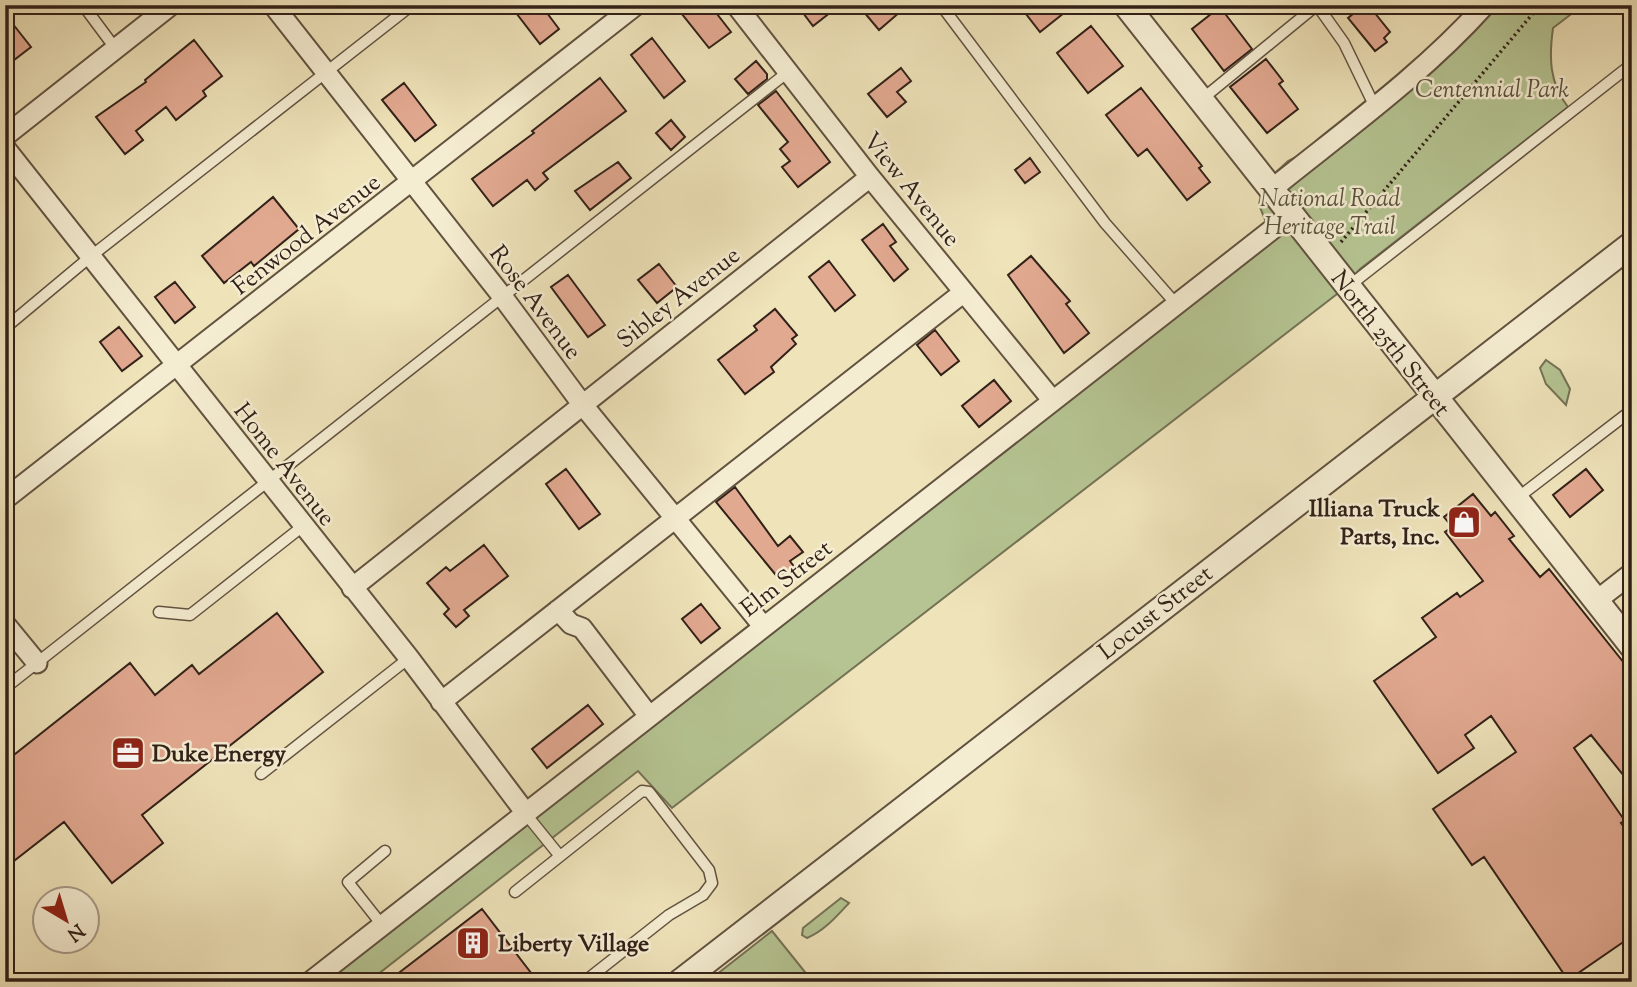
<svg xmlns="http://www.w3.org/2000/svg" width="1637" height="987" font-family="'Sorts Mill Goudy',serif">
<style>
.green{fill:#b5c492;stroke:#747255;stroke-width:2}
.building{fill:#e2a991;stroke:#322118;stroke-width:2}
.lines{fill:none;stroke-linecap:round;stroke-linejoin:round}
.service-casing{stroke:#615240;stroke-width:13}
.minor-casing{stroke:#615240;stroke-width:23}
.tertiary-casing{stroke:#615240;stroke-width:28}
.path{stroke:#322118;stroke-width:3.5;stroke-dasharray:2 3.5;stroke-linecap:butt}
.service{stroke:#f5edd2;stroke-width:10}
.minor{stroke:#f5edd2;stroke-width:19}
.tertiary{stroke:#f5edd2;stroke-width:24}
.labels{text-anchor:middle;stroke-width:5;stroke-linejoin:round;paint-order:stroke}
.park-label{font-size:24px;font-style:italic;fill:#59523d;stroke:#f5edd2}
.street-label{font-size:24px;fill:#322118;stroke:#f5edd2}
.poi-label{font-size:24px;font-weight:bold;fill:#322118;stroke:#f5edd2;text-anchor:start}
</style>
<rect width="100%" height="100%" fill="#efe3ba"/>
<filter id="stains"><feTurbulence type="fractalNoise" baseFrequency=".00286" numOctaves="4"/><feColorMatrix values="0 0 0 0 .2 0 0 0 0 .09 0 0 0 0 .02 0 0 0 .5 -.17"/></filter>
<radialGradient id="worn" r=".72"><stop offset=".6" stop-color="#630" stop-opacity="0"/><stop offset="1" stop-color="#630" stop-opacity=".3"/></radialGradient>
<!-- green -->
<path class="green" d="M1485,5H1583L1553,28C1549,57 1549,83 1568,107L1360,269L1337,294L672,808L638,771L368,982H310L1266,222L1259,205L1263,184L1288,161L1352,128Z
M1546,360L1560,370L1570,389L1566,405L1546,384L1540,368Z
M841,898L849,903C836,917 824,931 807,938L802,935L803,928Z
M772,931L813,982H707Z"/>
<!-- building -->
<path class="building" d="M510,5H541L559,29L540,44Z
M692,5H710L731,32L709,48L682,14Z
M797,5H840L813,26Z
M858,5H908L879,30Z
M1019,5H1074L1040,32Z
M1364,5L1371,14L1374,12L1390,32L1384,38L1387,42L1375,51L1348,18Z
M1220,7L1252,49L1224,71L1192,29Z
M5,14L31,47L5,67Z
M1091,26L1123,66L1088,93L1057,53Z
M652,38L685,81L664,98L631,55Z
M194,40L222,76L203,91L206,96L176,120L166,107L136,131L143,140L125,154L96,117L146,82L145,80Z
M1266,59L1283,81L1279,84L1298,109L1267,133L1230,87Z
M756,61L767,74V79L748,94L735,79Z
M901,68L911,81L897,92L906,102L887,117L868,94Z
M600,78L626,111L543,173L548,179L535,190L527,180L493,206L472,179L534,133L532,131Z
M404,83L436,125L415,141L382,100Z
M1141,88L1202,166L1199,168L1210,182L1187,200L1147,149L1138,156L1106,115Z
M776,91L830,162L798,187L782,167L790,161L780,149L788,142L758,105Z
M671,120L685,137L671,150L656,133Z
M1030,158L1040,172L1025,183L1015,170Z
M618,162L631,178L590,210L575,191Z
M273,197L299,229L254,266L251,262L224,283L202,256Z
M883,224L896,242L890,246L908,269L894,281L862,240Z
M1031,256L1070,301L1066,304L1089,333L1064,353L1008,275Z
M829,261L855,295L835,311L809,277Z
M659,264L677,287L657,303L638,280Z
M568,275L605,325L588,337L551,287Z
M175,282L195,307L175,323L155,297Z
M775,309L797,335L792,339L796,344L771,367L774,372L745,394L718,360L757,330L754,326Z
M119,327L142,356L122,371L100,342Z
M935,330L959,361L941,375L917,345Z
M994,380L1011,401L979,427L962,406Z
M566,469L600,514L579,529L546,484Z
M1586,469L1603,490L1570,517L1553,495Z
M735,487L778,546L790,536L803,552L790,561L795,568L780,580L716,502Z
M1473,494L1491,516L1495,512L1514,536L1509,539L1540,577L1549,569L1632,673V786L1591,735L1574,748L1625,821L1621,823L1632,839V936L1568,980L1484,857L1472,865L1433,809L1516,752L1491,716L1465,735L1474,748L1438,773L1374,681L1436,637L1422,618L1457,593L1460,597L1483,581L1445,532L1452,527L1444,517Z
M484,545L508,576L464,610L469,616L456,627L444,614L449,609L427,583L446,567L450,571Z
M701,604L720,628L701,643L682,619Z
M277,613L323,672L142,815L163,843L112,883L64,822L5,868V762L130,663L155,695L192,665L199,674Z
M588,705L603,724L547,768L532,749Z
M482,909L538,982H387Z"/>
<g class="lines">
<!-- service casing -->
<g class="service-casing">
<path id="service" d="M83,5L115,48
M941,5L1105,223L1176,304
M1317,5L1344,43L1375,107
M1201,100L1317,5
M1349,286L1632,64
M5,328L90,257L412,5
M1516,499L1632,410
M159,612L190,615L303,526
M5,688L788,72
M261,774L409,658
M525,813L559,855
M515,892L642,791L649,792L709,870L712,883L703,895L669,915L584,982
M382,925L348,882L385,851"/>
</g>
<!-- minor casing -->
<g class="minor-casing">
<path id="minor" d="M273,5L502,296L582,404L763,626
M736,5L870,177L1053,401
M5,136L171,5
M5,148L409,658L525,812
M1272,189C1345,130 1422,75 1485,5
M5,499L636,5
M352,588L870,177
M1596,601L1632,573
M558,610L571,624L582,628L649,716
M5,624L37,663
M441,702L964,292
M310,982L1292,214"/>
</g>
<!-- tertiary casing -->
<g class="tertiary-casing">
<path id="tertiary" d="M1126,5L1632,646
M680,982L1632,244"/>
</g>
<!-- path -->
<path class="path" d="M1341,242L1540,5"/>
<!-- service -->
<use href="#service" class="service"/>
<!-- minor -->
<use href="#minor" class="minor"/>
<!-- tertiary -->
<use href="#tertiary" class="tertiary"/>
</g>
<!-- icons -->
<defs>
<g id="shop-square" transform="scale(1.75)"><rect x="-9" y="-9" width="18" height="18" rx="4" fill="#8f2418" stroke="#f5edd2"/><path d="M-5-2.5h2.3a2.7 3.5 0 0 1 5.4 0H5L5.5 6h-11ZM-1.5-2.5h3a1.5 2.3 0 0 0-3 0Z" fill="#fff"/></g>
<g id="office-square" transform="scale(1.75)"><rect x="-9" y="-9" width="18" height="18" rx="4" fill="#8f2418" stroke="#f5edd2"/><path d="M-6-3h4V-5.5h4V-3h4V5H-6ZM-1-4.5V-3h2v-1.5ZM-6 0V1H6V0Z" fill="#fff"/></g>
<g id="building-square" transform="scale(1.75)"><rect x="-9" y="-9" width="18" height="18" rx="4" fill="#8f2418" stroke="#f5edd2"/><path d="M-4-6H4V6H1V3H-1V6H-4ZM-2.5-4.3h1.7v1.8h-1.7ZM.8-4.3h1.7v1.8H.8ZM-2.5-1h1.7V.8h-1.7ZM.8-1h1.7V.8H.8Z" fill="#fff"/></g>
</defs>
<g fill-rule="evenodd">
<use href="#shop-square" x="1464" y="522"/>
<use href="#office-square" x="128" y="753"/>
<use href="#building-square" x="473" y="943"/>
</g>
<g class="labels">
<!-- park labels -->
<g class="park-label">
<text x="1492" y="97">Centennial Park</text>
<text x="1330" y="206">National Road<tspan x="1330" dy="28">Heritage Trail</tspan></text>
</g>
<!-- street labels -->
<g class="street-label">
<text transform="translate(912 189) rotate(51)" y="8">View Avenue</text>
<text transform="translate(306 234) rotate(-38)" y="8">Fenwood Avenue</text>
<text transform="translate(678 297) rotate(-38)" y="8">Sibley Avenue</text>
<text transform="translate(536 302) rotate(53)" y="8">Rose Avenue</text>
<text transform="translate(1391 343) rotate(52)" y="8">North 25th Street</text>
<text transform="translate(285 464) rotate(52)" y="8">Home Avenue</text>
<text transform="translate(786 578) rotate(-38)" y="8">Elm Street</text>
<text transform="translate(1155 612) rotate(-38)" y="8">Locust Street</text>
</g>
<!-- poi labels -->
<g class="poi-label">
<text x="1440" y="516" text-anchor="end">Illiana Truck<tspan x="1440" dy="28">Parts, Inc.</tspan></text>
<text x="152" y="761">Duke Energy</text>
<text x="498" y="951">Liberty Village</text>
</g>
</g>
<!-- margin -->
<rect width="1637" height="987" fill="none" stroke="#efe3ba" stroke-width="28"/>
<rect x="7" y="7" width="1623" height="973" fill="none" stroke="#322118" stroke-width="3.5"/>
<rect x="14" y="14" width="1609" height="959" fill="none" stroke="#322118" stroke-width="2"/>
<!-- north arrow -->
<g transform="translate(66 920) rotate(142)"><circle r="33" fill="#f5edd2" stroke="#a79b88" stroke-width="2"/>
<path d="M0-5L12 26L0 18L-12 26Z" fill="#8f2418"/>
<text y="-10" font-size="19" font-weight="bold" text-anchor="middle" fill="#322118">N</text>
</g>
<rect width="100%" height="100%" filter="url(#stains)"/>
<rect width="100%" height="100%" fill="url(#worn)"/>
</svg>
